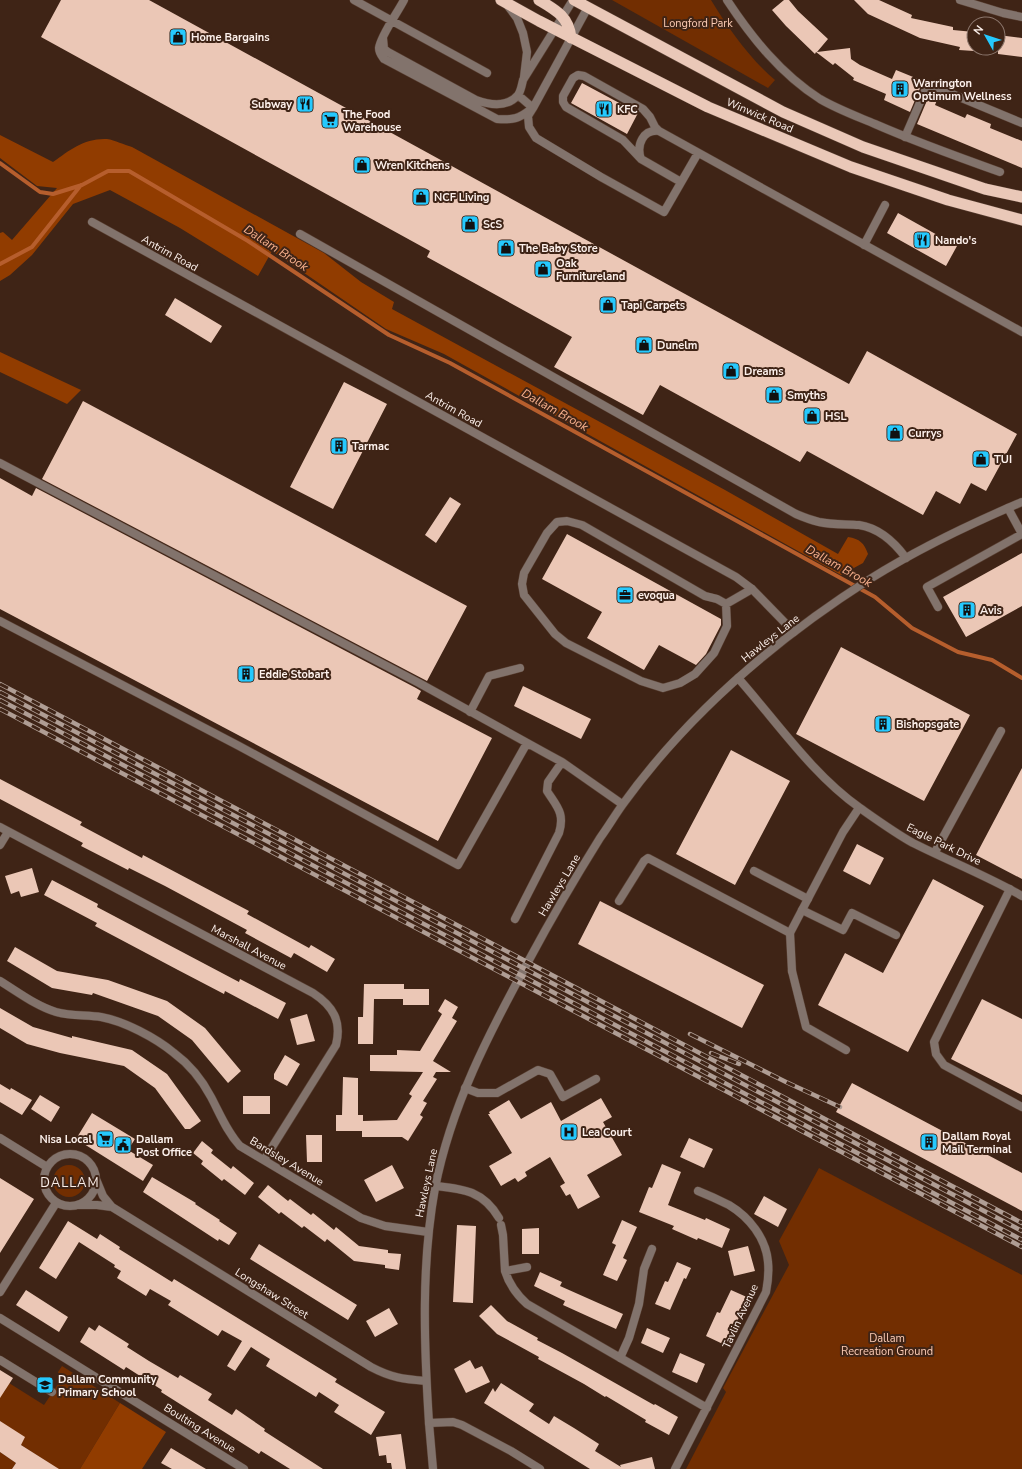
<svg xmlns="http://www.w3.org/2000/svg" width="1022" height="1469" font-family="'Nunito Sans',sans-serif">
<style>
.green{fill:#722e01}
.forest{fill:#913c00}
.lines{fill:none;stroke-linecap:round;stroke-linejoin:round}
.stream{stroke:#b65e2d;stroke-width:4}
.building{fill:#ebc7b6}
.service-casing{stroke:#5a4134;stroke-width:9}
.minor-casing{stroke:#5a4134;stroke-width:9}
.tertiary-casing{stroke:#5a4134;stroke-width:9}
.trunk-casing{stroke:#5a4134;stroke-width:12}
.service{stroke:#82736c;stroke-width:8}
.minor{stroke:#82736c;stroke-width:8}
.tertiary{stroke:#82736c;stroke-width:8}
.trunk{stroke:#eac8b8;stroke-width:11}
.rail-casing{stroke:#af9d94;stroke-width:4.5}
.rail{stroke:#3f2416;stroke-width:3;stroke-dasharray:9;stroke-linecap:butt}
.labels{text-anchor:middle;stroke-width:4;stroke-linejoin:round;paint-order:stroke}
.park-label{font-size:11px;fill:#fdccb5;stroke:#3f2416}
.poi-label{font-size:11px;font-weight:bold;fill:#fdf1ec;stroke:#3f2416;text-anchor:start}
.street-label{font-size:11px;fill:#fdf1ec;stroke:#3f2416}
.water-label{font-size:12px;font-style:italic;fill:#f8b18e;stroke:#3f2416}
.quarter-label{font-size:13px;letter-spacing:1px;fill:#fdf1ec;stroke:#3f2416}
</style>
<rect width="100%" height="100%" fill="#3f2416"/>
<!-- green -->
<path class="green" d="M612,0H711C728,28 750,59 775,80L768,88Z
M53 1181a16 16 0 1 1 32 0a16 16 0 1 1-32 0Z
M819,1168L1022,1275V1469H686L726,1392L723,1388L789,1265L779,1241Z
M62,1366L120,1403L80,1469H58L21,1445L0,1421V1389L4,1392L9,1383L44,1405L60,1381L58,1372Z
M0,1452L16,1463L12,1469H0Z"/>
<!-- forest -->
<path class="forest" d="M0,135L53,162C70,150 84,138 107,139C115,140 124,145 132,147L324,253L361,282L394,302L392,309L725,490L838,554L848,537C860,539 864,543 868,554L863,563L841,575L444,354L386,329L272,251L258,276L180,228L110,190L73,204L32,255L10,275L0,281V233L3,232L12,240L57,188L37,186L0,158Z
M0,352L81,390L67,404L0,372Z
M120,1403L166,1432L142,1469H80Z"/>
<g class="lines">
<!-- stream -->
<path class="stream" d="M0,163L40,192L53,194L82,185L108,171H129L248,241L389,335L450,363L875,597L912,628L958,652L992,660L1022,678
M0,264L32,247L81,185"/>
</g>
<!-- building -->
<path class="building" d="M61,0H149L849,384L867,351L1017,434L986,491L971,483L960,504L936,491L923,515L807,451L800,462L660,385L643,415L554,367L572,337L427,257L430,251L41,37Z
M784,0H789L798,11L828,39L817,52L850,48L851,59L860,65L892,79L896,70L923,81L910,112L884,100L886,94L853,80L854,78L835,63L833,65L816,52L815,54L786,26L772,10Z
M854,0H879L912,15L911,18L953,27V30L974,32V51L959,50L960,47L920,38L868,14Z
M998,35L1022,38V57L998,54Z
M582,83L638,113L627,134L571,103Z
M931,91L939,95L935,105L965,118L967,114L991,124L990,128L1022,141V168L917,124Z
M898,213L957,246L946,266L887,233Z
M175,298L222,326L211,343L165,315Z
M344,382L387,404L333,509L290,487Z
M83,401L467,606L427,681L42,479Z
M0,478L32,496L36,488L416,688L421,691L417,699L492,738L438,841L0,609Z
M450,497L461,504L436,543L425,535Z
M567,534L721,619V625L706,654L696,665L659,645L644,670L587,638L602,612L542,579Z
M1022,553V606L966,637L943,597Z
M841,647L970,715L924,801L796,734Z
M523,686L591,719L581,739L514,706Z
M731,750L790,781L735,885L676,854Z
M1022,768V879L976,855Z
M0,779L82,822L80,825L142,858L143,855L249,911L247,914L309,948L311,945L335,959L327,972L294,953L291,958L245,933L247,930L165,886L129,868L128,870L81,846L83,843L0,799Z
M857,844L884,858L870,885L843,871Z
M32,868L39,892L21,897L19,891L11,894L5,876Z
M933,879L984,906L908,1052L818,1005L845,953L883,973Z
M52,880L98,904L97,907L239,982L240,979L286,1003L278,1019L225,991L224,994L178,970L95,926L97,923L44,895Z
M600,901L764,985L742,1028L578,944Z
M15,947L57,971L108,980L167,1001L205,1028L241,1071L228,1083L192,1040L158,1016L93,993L92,995L52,988L7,961Z
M364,984H404V989H429V1005H403V999H374L373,1044H358V1017H363Z
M445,999L458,1007L452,1018L457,1021L433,1061L451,1072H436L433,1077L437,1079L423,1101L427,1103L420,1115L423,1117L408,1141L402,1137H362V1131H336V1115H342L343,1077L358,1078V1115H363V1121L397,1120L412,1096L409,1094L423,1072L370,1071V1055H397V1050L420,1051L442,1014L438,1011Z
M982,999L1022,1019V1095L951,1059Z
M0,1008L33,1027L72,1038V1036L132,1050L167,1074L201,1121L190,1129H185L155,1088L124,1066L60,1053L27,1044L0,1028Z
M307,1014L315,1041L297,1045L290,1019Z
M285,1055L300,1064L287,1086L274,1079V1074Z
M852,1083L1022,1173V1211L836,1112Z
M0,1084L10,1090L11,1088L32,1100L22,1115L0,1102Z
M40,1095L60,1107L51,1122L31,1109Z
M243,1096H270V1114H243Z
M601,1098L612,1117L603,1122L622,1155L587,1175L600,1197L578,1209L570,1194L566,1196L560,1186L565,1183L550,1157L525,1172L527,1176L518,1182L515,1178L501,1186L489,1166L512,1153L488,1114H490L489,1112L509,1100L521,1119L551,1102L561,1121Z
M92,1113L135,1139L128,1150L153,1165L143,1181L76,1139Z
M306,1135H322V1162H307Z
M689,1138L713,1149L704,1168L680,1157Z
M202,1141L213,1150L211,1153L231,1169L233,1166L254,1183L245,1195L224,1179L222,1181L201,1164L203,1161L193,1153Z
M662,1164L681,1172L668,1205L705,1220L706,1218L730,1229L722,1248L698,1238L697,1240L672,1229L674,1226L639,1212L649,1187L652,1188Z
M392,1165L404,1188L376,1202L364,1180Z
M152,1177L196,1203L195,1204L220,1220L219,1221L237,1233L229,1245L219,1239L218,1241L143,1192Z
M0,1178L34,1199L0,1253Z
M268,1185L288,1201L290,1199L311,1215L313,1213L334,1230L336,1227L359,1246L388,1250V1253L401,1254L399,1270L385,1268V1265L354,1261L327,1239L325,1242L304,1226L302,1228L281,1212L279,1214L258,1197Z
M764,1196L787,1209L778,1227L754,1214Z
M622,1220L637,1227L623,1258L627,1260L617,1281L603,1275L616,1245L612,1243Z
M68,1221L97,1239L100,1234L120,1247L119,1249L172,1282L174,1279L337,1379L335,1382L385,1412L371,1435L334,1412L339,1405L319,1392L316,1397L266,1366L270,1359L251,1347L235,1371L227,1366L242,1341L222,1330L218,1336L168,1305L171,1301L150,1289L146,1296L117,1278L121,1271L114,1267L115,1265L79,1242L56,1279L39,1268Z
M457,1225L476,1226L473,1303L453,1302Z
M539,1228V1254H522V1229Z
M259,1244L357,1305L348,1320L250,1259Z
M748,1246L755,1271L734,1276L728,1251Z
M677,1262L691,1268L686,1279L684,1278L670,1310L655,1304L665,1281L668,1282Z
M540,1272L562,1282L560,1286L623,1314L616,1329L563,1305L565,1301L534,1286Z
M26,1290L68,1317L59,1332L16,1305Z
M731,1290L749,1298L725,1345L706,1336L717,1312L720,1313Z
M491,1305L507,1321L538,1338L537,1340L562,1353L654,1405L655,1404L678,1417L669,1435L645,1422L646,1420L606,1396L605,1397L584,1384L538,1359L539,1357L497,1334L479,1316Z
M389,1308L398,1324L375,1337L366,1321Z
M99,1325L129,1344L127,1347L149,1361L178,1378L180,1375L212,1394L208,1400L232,1415L236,1409L265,1429L264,1431L323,1469H290L261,1451L259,1454L161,1392L162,1390L126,1367L124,1370L80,1342L89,1327L95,1331Z
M647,1328L670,1338L663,1353L641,1343Z
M680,1353L705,1364L697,1383L672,1372Z
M470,1360L475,1369L482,1366L490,1382L466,1393L454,1369Z
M0,1370L13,1378L0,1398Z
M501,1383L534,1404L529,1411L549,1424L554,1416L574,1428L599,1444L595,1451L621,1467L620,1465L652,1457L655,1469H590L484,1403L493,1388L495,1392Z
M0,1421L25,1437L21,1445L59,1469H12L16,1463L0,1452Z
M401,1434L406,1469H392L391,1463H387L386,1455L379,1456L376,1437Z
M171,1448L206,1469H172L161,1463Z"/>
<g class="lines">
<!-- service casing -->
<g class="service-casing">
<path id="service" d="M354,0L487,73
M404,0C398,12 381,35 379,48C379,53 381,55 384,59L497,119C513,120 519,119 531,109
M508,6L517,18L523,33L527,52L524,77
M383,38L384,49L388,52L476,100C490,105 507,108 518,95C521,91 522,84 523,80L573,0
M518,95L533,108L588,7
M533,108L528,116L529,127L536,138L601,177L664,212L698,153
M659,131L655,127L650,117L643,109L584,76L578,75L573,78L563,96V102L566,107L623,140L641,159L681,182
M905,137L928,84L1022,123
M641,159C636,145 643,129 659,131L1022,332
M300,234L796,514C803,517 811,520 819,522C833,525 846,524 859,525C879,528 895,543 906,558
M864,245L885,205
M0,463L419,683L549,755L562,762L622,804
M1008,508L1022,534
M567,521L582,525L705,596L717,599L726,604L727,626L714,653L695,674L680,683L663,688L641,681L566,643L555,634L524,595L522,584L524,573L547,533L557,522Z
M726,604L752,589
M938,607L927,587L1022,534
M0,621L239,746L458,865L527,743
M470,712L489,676L520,668
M935,852L1001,731
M754,871L808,899
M1010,889L934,1042L936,1054L944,1065L1022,1107
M619,901L644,861L648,858L790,933
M802,910L843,930L852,913L896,935
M515,919L559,833C565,813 557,807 547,791L548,782L562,762
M792,971L806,1027L846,1050
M465,1088L478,1093H497L538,1070L550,1074L563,1097L596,1079
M0,1360L52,1392"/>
</g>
<!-- minor casing -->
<g class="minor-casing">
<path id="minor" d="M727,0C752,38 781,74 820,99C837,109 856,116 875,124C916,142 958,157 1000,172
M960,0L1003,13L1022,17
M92,222L736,577L752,589L794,632
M738,678C777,722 812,774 860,808C877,820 895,833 913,843C949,861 987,876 1022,896
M0,827L313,993C333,1006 342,1021 336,1045L264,1160
M0,845L8,832
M792,971L790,933L843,832L859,808
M0,981C18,992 36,1006 56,1012C70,1016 86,1015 101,1017C124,1021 156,1038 174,1053C189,1064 202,1080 211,1097C220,1114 227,1132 240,1146L361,1218L385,1226L428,1232
M0,1138L47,1167
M44 1180a26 26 0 1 1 52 0a26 26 0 1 1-52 0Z
M96,1179L103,1196L112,1207L371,1367C392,1378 403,1379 426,1381
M436,1186C464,1189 483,1191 499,1218
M79,1205H97L112,1207
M501,1225L503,1235L505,1271L527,1267
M505,1271C509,1284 516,1294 527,1304L707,1408
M0,1292L56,1203
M0,1318L244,1469
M620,1358L629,1338L639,1304L644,1269L652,1249
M429,1423L433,1469
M675,1469L766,1292C768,1282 769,1272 768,1262C766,1238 749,1217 729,1205C719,1200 708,1195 698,1191"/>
</g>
<!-- tertiary casing -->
<g class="tertiary-casing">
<path id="tertiary" d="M540,1469L511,1451L462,1425L453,1422L429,1423C424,1345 421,1265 435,1188C451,1106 489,1033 529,960C551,919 575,878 600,838C608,827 615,815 623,804C688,714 776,639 870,579C918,549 970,524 1022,502"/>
</g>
<!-- trunk casing -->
<g class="trunk-casing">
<path id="trunk" d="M501,0L539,21L708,107L851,167L948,200L1022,220
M539,0C556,10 569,17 571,38
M574,0L783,112L863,147L985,189L1022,197"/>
</g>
<!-- service -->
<use href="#service" class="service"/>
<!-- minor -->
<use href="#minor" class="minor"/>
<!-- tertiary -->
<use href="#tertiary" class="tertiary"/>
<!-- trunk -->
<use href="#trunk" class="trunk"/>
<!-- rail casing -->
<g class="rail-casing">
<path id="rail" d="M0,684L1022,1223
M0,692L1022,1231
M0,700L1022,1240
M0,709L1022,1247
M690,1034L786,1082L840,1107
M711,1053L739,1064"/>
</g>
<!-- rail -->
<use href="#rail" class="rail"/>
</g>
<!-- icons -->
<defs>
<g id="shop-square" transform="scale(0.9)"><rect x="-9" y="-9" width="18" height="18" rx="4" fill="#25c9fe" stroke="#3f2416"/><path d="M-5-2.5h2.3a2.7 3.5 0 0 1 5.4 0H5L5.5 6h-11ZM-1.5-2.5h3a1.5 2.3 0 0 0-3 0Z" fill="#111"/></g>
<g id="building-square" transform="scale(0.9)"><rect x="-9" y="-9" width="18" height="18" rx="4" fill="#25c9fe" stroke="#3f2416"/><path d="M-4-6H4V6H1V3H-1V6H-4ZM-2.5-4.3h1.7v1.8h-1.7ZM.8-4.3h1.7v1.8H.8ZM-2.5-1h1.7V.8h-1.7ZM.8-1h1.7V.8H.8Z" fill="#111"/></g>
<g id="restaurant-square" transform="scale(0.9)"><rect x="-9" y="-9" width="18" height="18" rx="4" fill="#25c9fe" stroke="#3f2416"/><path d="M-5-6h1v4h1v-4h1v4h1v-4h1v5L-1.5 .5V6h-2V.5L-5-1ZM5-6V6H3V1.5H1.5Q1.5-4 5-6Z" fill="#111"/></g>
<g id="supermarket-square" transform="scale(0.9)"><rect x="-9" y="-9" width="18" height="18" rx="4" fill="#25c9fe" stroke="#3f2416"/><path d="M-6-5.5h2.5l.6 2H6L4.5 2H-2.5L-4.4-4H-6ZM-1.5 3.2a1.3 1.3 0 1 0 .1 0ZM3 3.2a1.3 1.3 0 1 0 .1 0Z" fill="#111"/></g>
<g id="office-square" transform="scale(0.9)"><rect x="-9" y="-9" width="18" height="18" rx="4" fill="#25c9fe" stroke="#3f2416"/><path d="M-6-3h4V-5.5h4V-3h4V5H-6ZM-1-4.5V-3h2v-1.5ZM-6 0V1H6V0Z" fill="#111"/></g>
<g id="hospital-square" transform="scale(0.9)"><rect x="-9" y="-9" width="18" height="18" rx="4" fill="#25c9fe" stroke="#3f2416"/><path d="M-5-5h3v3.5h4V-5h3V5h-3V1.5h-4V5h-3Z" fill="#111"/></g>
<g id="civic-square" transform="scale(0.9)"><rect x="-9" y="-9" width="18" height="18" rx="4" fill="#25c9fe" stroke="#3f2416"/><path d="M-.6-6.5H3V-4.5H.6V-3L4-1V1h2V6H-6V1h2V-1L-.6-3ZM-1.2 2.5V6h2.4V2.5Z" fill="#111"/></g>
<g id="school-square" transform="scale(0.9)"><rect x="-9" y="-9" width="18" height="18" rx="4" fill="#25c9fe" stroke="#3f2416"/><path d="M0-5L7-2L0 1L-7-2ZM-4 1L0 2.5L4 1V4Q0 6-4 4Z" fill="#111"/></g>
</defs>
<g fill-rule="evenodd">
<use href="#shop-square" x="178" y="37"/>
<use href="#building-square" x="900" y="89"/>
<use href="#restaurant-square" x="305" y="104"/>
<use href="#restaurant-square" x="604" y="109"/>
<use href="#supermarket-square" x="330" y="120"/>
<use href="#shop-square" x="362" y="165"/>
<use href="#shop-square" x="421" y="197"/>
<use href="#shop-square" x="470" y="224"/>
<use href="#restaurant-square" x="922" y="240"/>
<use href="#shop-square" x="506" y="248"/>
<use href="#shop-square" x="543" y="269"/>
<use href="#shop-square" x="608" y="305"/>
<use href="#shop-square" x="644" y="345"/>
<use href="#shop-square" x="731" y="371"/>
<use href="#shop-square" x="774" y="395"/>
<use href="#shop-square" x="812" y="416"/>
<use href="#shop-square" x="895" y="433"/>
<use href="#building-square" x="339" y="446"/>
<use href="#shop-square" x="981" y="459"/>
<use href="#office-square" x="625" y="595"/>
<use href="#building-square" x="967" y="610"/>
<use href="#building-square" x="246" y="674"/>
<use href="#building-square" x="883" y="724"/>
<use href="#hospital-square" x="569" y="1132"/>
<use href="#supermarket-square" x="105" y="1139"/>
<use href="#building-square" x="929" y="1142"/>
<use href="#civic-square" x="123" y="1145"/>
<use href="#school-square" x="45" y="1385"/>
</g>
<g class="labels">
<!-- park labels -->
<g class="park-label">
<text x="698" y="27">Longford Park</text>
<text x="887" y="1342">Dallam<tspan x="887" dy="13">Recreation Ground</tspan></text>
</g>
<!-- poi labels -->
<g class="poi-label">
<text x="191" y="41">Home Bargains</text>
<text x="913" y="87">Warrington<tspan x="913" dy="13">Optimum Wellness</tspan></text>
<text x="292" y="108" text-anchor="end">Subway</text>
<text x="617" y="113">KFC</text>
<text x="343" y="118">The Food<tspan x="343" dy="13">Warehouse</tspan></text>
<text x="375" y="169">Wren Kitchens</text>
<text x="434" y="201">NCF Living</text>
<text x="483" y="228">ScS</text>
<text x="935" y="244">Nando's</text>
<text x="519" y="252">The Baby Store</text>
<text x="556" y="267">Oak<tspan x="556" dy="13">Furnitureland</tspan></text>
<text x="621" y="309">Tapi Carpets</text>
<text x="657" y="349">Dunelm</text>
<text x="744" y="375">Dreams</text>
<text x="787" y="399">Smyths</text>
<text x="825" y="420">HSL</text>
<text x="908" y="437">Currys</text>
<text x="352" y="450">Tarmac</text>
<text x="994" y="463">TUI</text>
<text x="638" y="599">evoqua</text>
<text x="980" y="614">Avis</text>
<text x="259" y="678">Eddie Stobart</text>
<text x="896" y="728">Bishopsgate</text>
<text x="582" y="1136">Lea Court</text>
<text x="942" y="1140">Dallam Royal<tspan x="942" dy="13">Mail Terminal</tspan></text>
<text x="92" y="1143" text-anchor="end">Nisa Local</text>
<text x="136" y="1143">Dallam<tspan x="136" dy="13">Post Office</tspan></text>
<text x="58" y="1383">Dallam Community<tspan x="58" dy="13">Primary School</tspan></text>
</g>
<!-- street labels -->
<g class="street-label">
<text transform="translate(760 115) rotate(23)" y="4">Winwick Road</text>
<text transform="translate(170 253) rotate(29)" y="4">Antrim Road</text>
<text transform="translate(454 409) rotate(29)" y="4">Antrim Road</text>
<text transform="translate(770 638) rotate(-38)" y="4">Hawleys Lane</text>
<text transform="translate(944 844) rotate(26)" y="4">Eagle Park Drive</text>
<text transform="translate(559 885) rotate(-59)" y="4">Hawleys Lane</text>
<text transform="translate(249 947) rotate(28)" y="4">Marshall Avenue</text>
<text transform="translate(287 1161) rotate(31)" y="4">Bardsley Avenue</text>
<text transform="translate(426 1183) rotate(-78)" y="4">Hawleys Lane</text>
<text transform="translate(272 1293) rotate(32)" y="4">Longshaw Street</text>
<text transform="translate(740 1316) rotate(-65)" y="4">Tavlin Avenue</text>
<text transform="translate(200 1428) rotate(32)" y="4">Boulting Avenue</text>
</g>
<!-- water labels -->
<g class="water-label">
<text transform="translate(276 248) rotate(33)" y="4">Dallam Brook</text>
<text transform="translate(555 410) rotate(29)" y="4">Dallam Brook</text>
<text transform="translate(839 566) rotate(29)" y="4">Dallam Brook</text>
</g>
<!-- quarter labels -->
<g class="quarter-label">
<text x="70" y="1187">DALLAM</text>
</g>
</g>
<!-- north arrow -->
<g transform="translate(986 36) rotate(309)"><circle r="19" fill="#3f2416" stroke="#8b766c"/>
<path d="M0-3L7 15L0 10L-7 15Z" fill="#25c9fe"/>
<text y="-6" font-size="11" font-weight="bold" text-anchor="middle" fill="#fdf1ec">N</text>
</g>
</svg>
